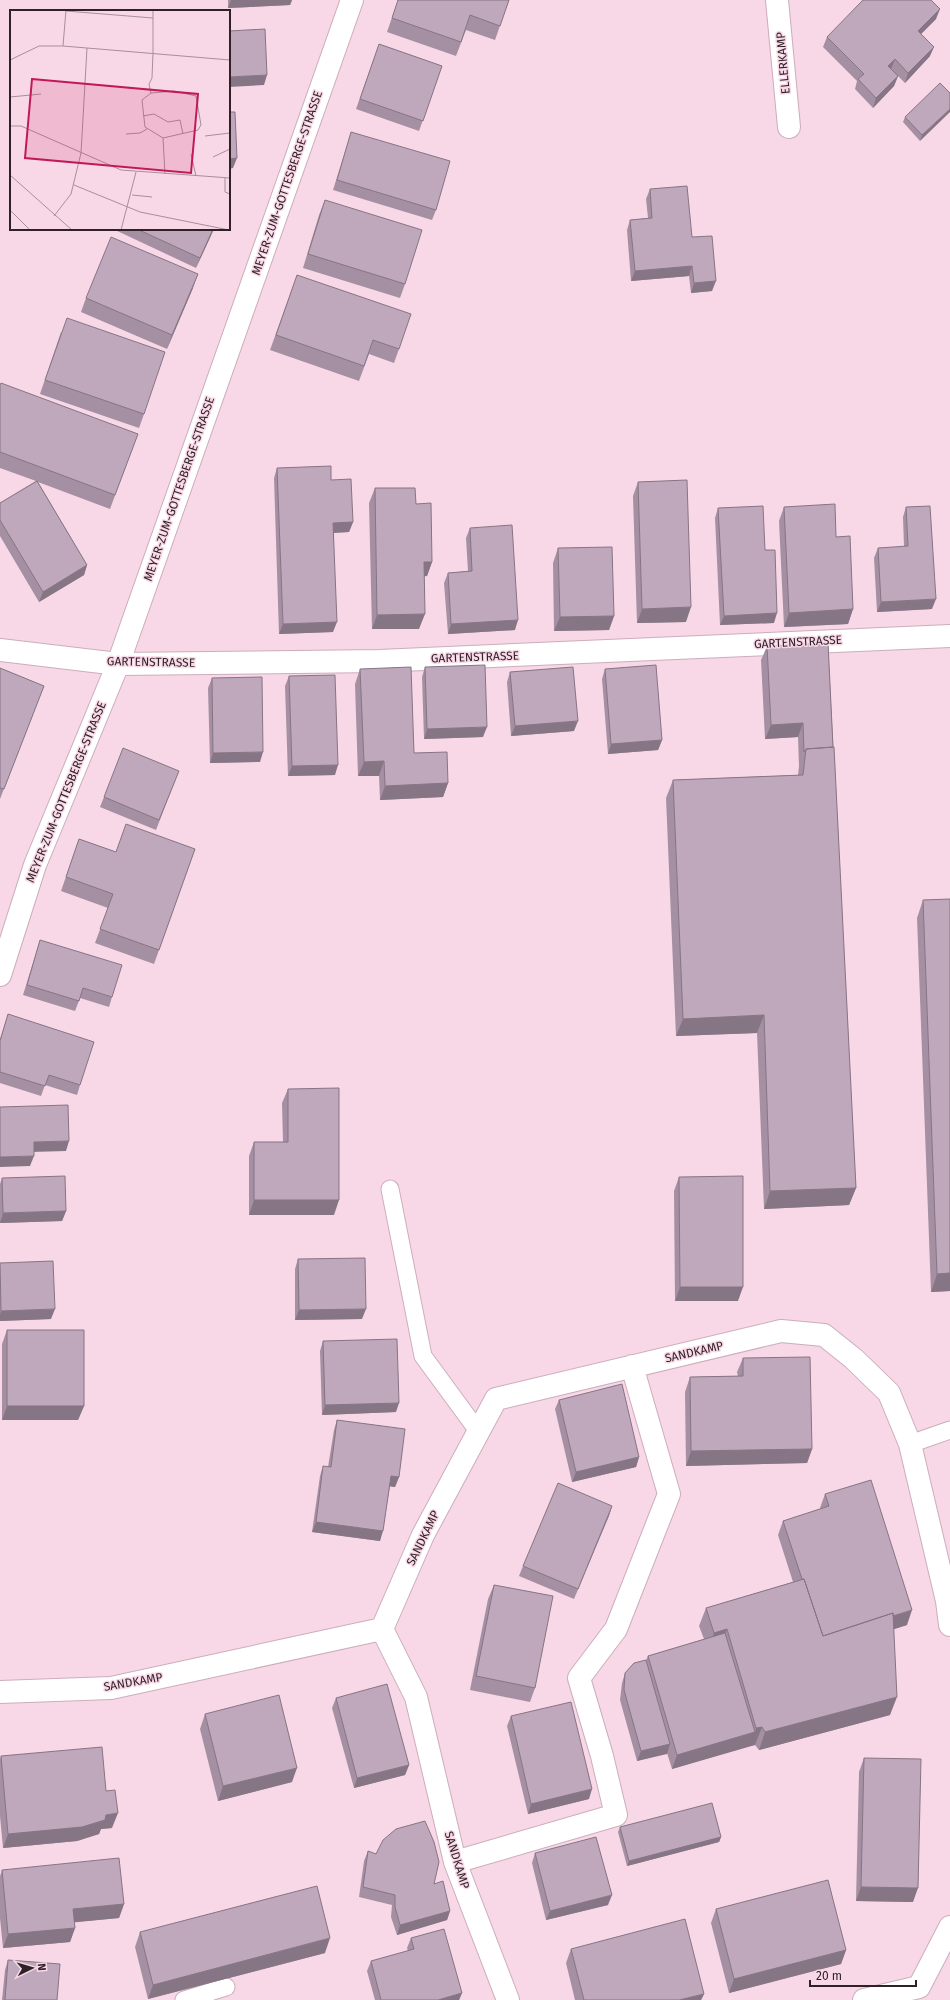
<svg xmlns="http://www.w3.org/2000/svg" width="950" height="2000" font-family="'Fira Sans',sans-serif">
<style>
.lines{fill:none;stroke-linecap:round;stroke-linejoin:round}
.lane-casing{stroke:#ccadbb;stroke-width:19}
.street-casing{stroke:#ccadbb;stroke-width:24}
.lane{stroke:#fff;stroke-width:17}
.street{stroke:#fff;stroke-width:22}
.wall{fill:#a490a2}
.shaded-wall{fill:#867584}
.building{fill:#bfa7bc;stroke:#867584}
.labels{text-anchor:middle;stroke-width:3;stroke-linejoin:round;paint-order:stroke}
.street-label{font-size:12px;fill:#2e2228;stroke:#f8d8e6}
.inset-road{fill:none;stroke:#a78f9a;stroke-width:1}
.view{fill:#c2185b;fill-opacity:0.15;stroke:#c2185b;stroke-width:2}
.inset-edge{fill:none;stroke:#2e2228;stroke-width:2}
</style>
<rect width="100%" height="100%" fill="#f8d8e6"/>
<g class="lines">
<!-- lane casing -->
<g class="lane-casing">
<path id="lane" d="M390,1189L423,1356L478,1431
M910,1444L950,1430
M184,2000L226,1987"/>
</g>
<!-- street casing -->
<g class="street-casing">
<path id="street" d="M777,0L789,127
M0,650L118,664L379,661L950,636
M0,975L35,865L118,664L352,0
M382,1629L423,1535L496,1399L781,1331L824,1335L854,1359L889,1393L910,1444L947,1601L950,1625
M382,1629L416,1697L455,1862L508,2000
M0,1692L111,1688L382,1629
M455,1862L616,1815L602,1756L579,1678L616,1629L669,1494L632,1366
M864,2000L919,1987L950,1927"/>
</g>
<!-- lane -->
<use href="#lane" class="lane"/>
<!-- street -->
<use href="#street" class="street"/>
</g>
<!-- wall -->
<path class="wall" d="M228,0H292L290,5L228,8Z
M398,0H509L495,40L466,30L456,56L387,32Z
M936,19L921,34L930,56L905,83L898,76L894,86L873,108L855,89L857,81L823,47L827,37Z
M379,44L442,66L419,131L356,109Z
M950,93L920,141L903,122L905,117Z
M351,132L436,210L432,220L333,190L348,142Z
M650,189L692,237L712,291L691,293L689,276L631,281L627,230L630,220L648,218L646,199Z
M325,200L405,284L400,298L303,268L319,215Z
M113,229H214L196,268Z
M297,275L399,349L394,363L369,354L359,381L270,350Z
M193,288L167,349L81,312L86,298Z
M61,332L144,414L139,428L40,394Z
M0,385L138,434L110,509L38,482L87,565L84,575L39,602L0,536V503L36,481L0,468Z
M277,468L331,480L353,522L349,532L334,533L333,632L279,634L274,478Z
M638,482L686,622L637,623L633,496Z
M375,488L416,504L432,562L427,576H424L419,629H372L369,503Z
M784,507L836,537L853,609L848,624L784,627L779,521Z
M906,507L932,609L877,612L874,558L878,548L904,547L903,517Z
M718,508L765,550L774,623L720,625L715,518Z
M470,528L515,630L448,634L444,583L448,573L468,571L466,538Z
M558,548L614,616L609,630L554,631L553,563Z
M828,643L856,1188L849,1205L764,1209L757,1033L676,1036L666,798L673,780L798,775L799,766L798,737L765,739L761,660L767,646Z
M425,667L483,737L424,739L422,677Z
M0,668L44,686L0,799Z
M360,669L414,753L448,783L443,797L380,800L379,776H358L355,684Z
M605,669L662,740L658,750L608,754L602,679Z
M510,672L574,731L511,736L507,682Z
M289,676L335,775L288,776L285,686Z
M212,678L260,762L210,763L208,688Z
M175,781L156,830L100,807L104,797Z
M79,839L116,852L195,849L154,964L95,943L108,908L61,891Z
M950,899V1291L931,1292L917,918L923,900Z
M40,940L112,997L109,1007L80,998L75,1011L23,995Z
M8,1014L80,1085L77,1095L45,1085L41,1096L0,1083V1039Z
M288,1089L334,1215H249V1156L254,1142H283L282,1103Z
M679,1177L738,1301H675L674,1191Z
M2,1178L66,1211L62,1221L0,1223V1184Z
M298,1259L362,1319L295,1320V1269Z
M0,1263L51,1319L0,1321Z
M7,1330L84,1406L78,1420H2V1344Z
M323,1341L396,1412L322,1415L320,1351Z
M743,1358L812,1449L807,1463L686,1466L685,1392L690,1377L738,1376L737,1372Z
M559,1400L639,1457L636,1467L572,1482L555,1409Z
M337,1420L399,1477L395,1487L390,1486L380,1541L312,1532L320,1476L323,1466L328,1467L334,1430Z
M825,1494L907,1625L894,1629L890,1715L759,1750L755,1745L749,1746L672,1769L667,1753L637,1761L620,1700L622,1683L625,1673L646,1660L648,1656L704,1639L699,1626L706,1608L793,1582L778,1535L783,1521L820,1509V1508Z
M612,1506L574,1599L519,1576L523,1566Z
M494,1585L535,1688L530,1702L470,1690L488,1599Z
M336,1698L409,1765L405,1775L354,1788L332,1708Z
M205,1714L292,1782L218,1801L200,1729Z
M511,1716L589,1799L528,1814L507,1726Z
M1,1756L106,1791L112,1828L101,1829L99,1834L77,1841L3,1848L0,1816V1759Z
M864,1758L913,1902L856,1901L859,1772Z
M620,1827L721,1837L719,1842L627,1866L618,1832Z
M368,1851L434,1884L450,1911L447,1920L397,1935L391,1917L392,1905L359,1897L364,1861Z
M535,1853L608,1905L546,1920L532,1863Z
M2,1870L124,1904L119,1918L74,1922L75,1928L70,1942L3,1948L0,1918V1876Z
M716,1909L846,1950L841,1964L729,1993L711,1923Z
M140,1932L325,1953L148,1999L135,1947Z
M411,1938L462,1993L459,2000H375L367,1971L371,1961L408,1951L407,1948Z
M571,1949L704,1994L701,2000H575L566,1963Z
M8,1960L57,2000H2L5,1970Z"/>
<!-- shaded-wall -->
<path class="shaded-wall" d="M231,0H292L290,5L228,8Z
M940,9L936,19L914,41L918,31Z
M934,47L930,56L905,83L908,73Z
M895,59L891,69L888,66Z
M267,75L264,85L229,87V77Z
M898,76L894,86L873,108L876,98Z
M950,109V112L920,141L922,135Z
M237,158L233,168L229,169V159Z
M213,229H214L196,268L200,258Z
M692,266L689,276L631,281L635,271Z
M198,274L193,288L167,349L172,335Z
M716,281L712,291L691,293L694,283Z
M353,522L349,532L329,533L333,523Z
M424,562H432L427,576L418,577Z
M87,565L84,575L39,602L43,592Z
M936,599L932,609L877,612L881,602Z
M691,607L686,622L637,623L642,609Z
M853,609L848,624L784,627L789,613Z
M777,613L774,623L720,625L724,616Z
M425,614L419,629H372L377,615Z
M614,616L609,630L554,631L560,617Z
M518,620L515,630L448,634L451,624Z
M337,622L333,632L279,634L283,624Z
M578,721L574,731L511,736L515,726Z
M803,723L798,737L765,739L771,725Z
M487,727L483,737L424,739L427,729Z
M662,740L658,750L608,754L611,744Z
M263,752L260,762L210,763L213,753Z
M384,761L379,776H358L364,762Z
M338,765L335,775L288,776L292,766Z
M448,783L443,797L380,800L385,786Z
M764,1015L757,1033L676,1036L683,1019Z
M69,1141L66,1151L30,1152L34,1142Z
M34,1156L30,1166L0,1167V1157Z
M856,1188L849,1205L764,1209L770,1191Z
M254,1200H339L334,1215H249Z
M66,1211L62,1221L0,1223L3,1213Z
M950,1273V1291L931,1292L937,1274Z
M680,1287H743L738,1301H675Z
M55,1309L51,1319L0,1321V1315L1,1311Z
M366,1309L362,1319L295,1320L299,1310Z
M399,1403L396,1412L322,1415L325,1405Z
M7,1406H84L78,1420H2Z
M812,1449L807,1463L686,1466L691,1451Z
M639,1457L636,1467L572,1482L576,1472Z
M391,1476L399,1477L395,1487L387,1486Z
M612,1506L609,1516L574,1599L578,1589Z
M316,1522L383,1531L380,1541L312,1532Z
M912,1610L907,1625L816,1654L822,1639Z
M727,1629L720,1647L707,1651L714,1633Z
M897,1697L890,1715L759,1750L765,1732Z
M762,1727L755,1745L672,1769L677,1755L755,1732L756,1728Z
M670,1744L667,1754L637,1761L641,1751Z
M409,1765L405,1775L354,1788L357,1778Z
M297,1768L292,1782L218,1801L223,1786Z
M592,1789L589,1799L528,1814L531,1804Z
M118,1813L112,1828L101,1829L99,1834L77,1841L3,1848L8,1834L106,1815Z
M721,1837L719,1842L627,1866L629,1861Z
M861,1887L918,1888L913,1902L856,1901Z
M612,1895L608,1905L546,1920L550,1911Z
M124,1904L119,1918L68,1923L73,1909Z
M450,1911L447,1920L397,1935L400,1925Z
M75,1928L70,1942L3,1948L8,1934Z
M330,1938L325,1953L148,1999L153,1985Z
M846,1950L841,1964L729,1993L734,1979Z
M462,1993L459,2000H438Z
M704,1994L701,2000H679Z"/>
<!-- building -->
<path class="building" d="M398,0H509L500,26L470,15L461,42L392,18Z
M863,0H931L940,9L918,31L934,47L908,73L895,59L888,66L898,76L876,98L858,79L864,74L827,37Z
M265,29L267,75L229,77V31Z
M379,44L442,66L423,121L360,99Z
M940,83L950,93V109L922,135L905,117Z
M229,112H235L237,158L229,159Z
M351,132L450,161L436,210L337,180Z
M687,186L692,237L712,236L716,281L694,283L692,266L635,271L630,220L652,218L650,189Z
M325,200L422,230L405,284L308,254Z
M137,229H213L200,258Z
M111,237L198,274L172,335L86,298Z
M297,275L411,314L399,349L373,340L364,366L276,335Z
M67,318L165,352L144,414L45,380Z
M1,383L138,434L115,495L0,452V385Z
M331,466V480L351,479L353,522L333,523L337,622L283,624L277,468Z
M687,480L691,607L642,609L638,482Z
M37,481L87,565L43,592L0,520V503Z
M375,488H415L416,504L431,503L432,562H424L425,614L377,615Z
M835,504L836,537L850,536L853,609L789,613L784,507Z
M763,506L765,550H775L777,613L724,616L718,508Z
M930,506L936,599L881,602L878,548L908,546L906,507Z
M512,525L518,620L451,624L448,573L472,571L470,528Z
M612,547L614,616L560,617L558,548Z
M828,643L833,747L806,749L804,752L803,723L771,725L767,646Z
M485,665L487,727L427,729L425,667Z
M656,665L662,740L611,744L605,669Z
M411,667L414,753L447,752L448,783L385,786L384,761L364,762L360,669Z
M573,667L578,721L515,726L510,672Z
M0,668L44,686L4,789L0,788Z
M335,675L338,765L292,766L289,676Z
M262,677L263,752L213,753L212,678Z
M834,747L856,1188L770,1191L764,1015L683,1019L673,780L803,775L806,749Z
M123,748L179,771L159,820L104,797Z
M126,824L195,849L159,950L100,929L113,894L66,877L79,839L116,852Z
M950,899V1273L937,1274L923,900Z
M40,940L122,965L112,997L83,988L79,1001L27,985Z
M8,1014L94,1042L80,1085L49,1075L45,1086L0,1072V1041Z
M339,1088V1200H254V1142H288V1089Z
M68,1105L69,1141L34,1142V1156L0,1157V1107Z
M65,1176L66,1211L3,1213L2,1178Z
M743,1176V1287H680L679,1177Z
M365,1258L366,1309L299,1310L298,1259Z
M53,1261L55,1309L1,1311L0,1263Z
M7,1330H84V1406H7Z
M397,1339L399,1403L325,1405L323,1341Z
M810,1357L812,1449L691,1451L690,1377L743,1376V1358Z
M622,1384L639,1457L576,1472L559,1400Z
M337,1420L405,1429L399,1477L391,1476L383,1531L316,1522L323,1466L331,1467Z
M871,1480L912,1610L893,1616V1613L823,1636L804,1579H802L783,1521L829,1506L825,1494Z
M558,1483L612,1506L578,1589L523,1566Z
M804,1579L823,1636L893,1613L897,1697L765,1732L762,1727L756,1728L727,1629L714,1633L706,1608Z
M494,1585L553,1596L535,1688L476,1676Z
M725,1633L755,1732L677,1755L648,1656Z
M646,1660L670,1744L641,1751L624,1690L625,1673L634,1663Z
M387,1684L409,1765L357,1778L336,1698Z
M279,1695L297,1768L223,1786L205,1714Z
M571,1702L592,1789L531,1804L511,1716Z
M102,1747L106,1791L115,1790L118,1813L106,1815L105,1820L82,1827L8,1834L1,1756Z
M864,1758L921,1759L918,1888L861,1887Z
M712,1803L721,1837L629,1861L620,1827Z
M425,1821L434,1842L439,1862L434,1884L443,1881L450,1911L400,1925L395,1907V1895L363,1887L368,1851L376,1854L383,1840L396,1829Z
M596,1837L612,1895L550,1911L535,1853Z
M119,1858L124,1904L73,1909L75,1928L8,1934L2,1870Z
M828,1880L846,1950L734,1979L716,1909Z
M317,1886L330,1938L153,1985L140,1932Z
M685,1919L704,1994L679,2000H584L571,1949Z
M444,1929L462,1993L438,2000H381L371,1961L414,1949L411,1938Z
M8,1960L60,1964L57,2000H5Z"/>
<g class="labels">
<!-- street labels -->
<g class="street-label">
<text transform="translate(783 63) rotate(-95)" y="4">ELLERKAMP</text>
<text transform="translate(287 183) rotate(-71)" y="4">MEYER-ZUM-GOTTESBERGE-STRASSE</text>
<text transform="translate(179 489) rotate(-71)" y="4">MEYER-ZUM-GOTTESBERGE-STRASSE</text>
<text transform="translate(798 642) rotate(-3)" y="4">GARTENSTRASSE</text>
<text transform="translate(475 657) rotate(-2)" y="4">GARTENSTRASSE</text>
<text transform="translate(151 662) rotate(1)" y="4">GARTENSTRASSE</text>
<text transform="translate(66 792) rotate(-68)" y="4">MEYER-ZUM-GOTTESBERGE-STRASSE</text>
<text transform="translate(694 1352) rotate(-13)" y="4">SANDKAMP</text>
<text transform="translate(423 1538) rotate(-64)" y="4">SANDKAMP</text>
<text transform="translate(133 1682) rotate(-10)" y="4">SANDKAMP</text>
<text transform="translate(457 1860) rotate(73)" y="4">SANDKAMP</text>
</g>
</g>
<!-- overview -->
<g transform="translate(10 10)">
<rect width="220" height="220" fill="#f8d8e6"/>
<path class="inset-road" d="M56,1L143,8M53,36L56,0M0,50L29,36H53L220,50M141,83L139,74L142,68L143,43V0M0,87L31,84M133,106L144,104L158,112L170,110L173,124M0,116H11L111,160L220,168M116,124L130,123L137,119M195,126L220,123M153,128L135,117L132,90L141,83L164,81L186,86L191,115L188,120L153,128L155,164M181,144L186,166M203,147L220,139M0,165L62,220M215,168V182L220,184M64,175L130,202L219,220M122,185L142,187M0,200L20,220M44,206L61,184L71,143L77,38M111,220L126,162"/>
<path class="view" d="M22,69L188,84L181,163L15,148Z"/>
<rect width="220" height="220" class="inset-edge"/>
</g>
<!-- north arrow -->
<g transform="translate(32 1968) rotate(85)" stroke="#f8d8e6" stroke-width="3" paint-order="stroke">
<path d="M0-3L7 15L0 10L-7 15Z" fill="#2e2228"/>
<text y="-6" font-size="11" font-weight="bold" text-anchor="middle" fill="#2e2228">N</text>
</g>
<!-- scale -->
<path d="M810 1980v6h106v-6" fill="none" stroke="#2e2228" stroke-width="2"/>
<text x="816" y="1980" font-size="12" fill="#2e2228" stroke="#f8d8e6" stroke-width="3" paint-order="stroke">20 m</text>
</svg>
